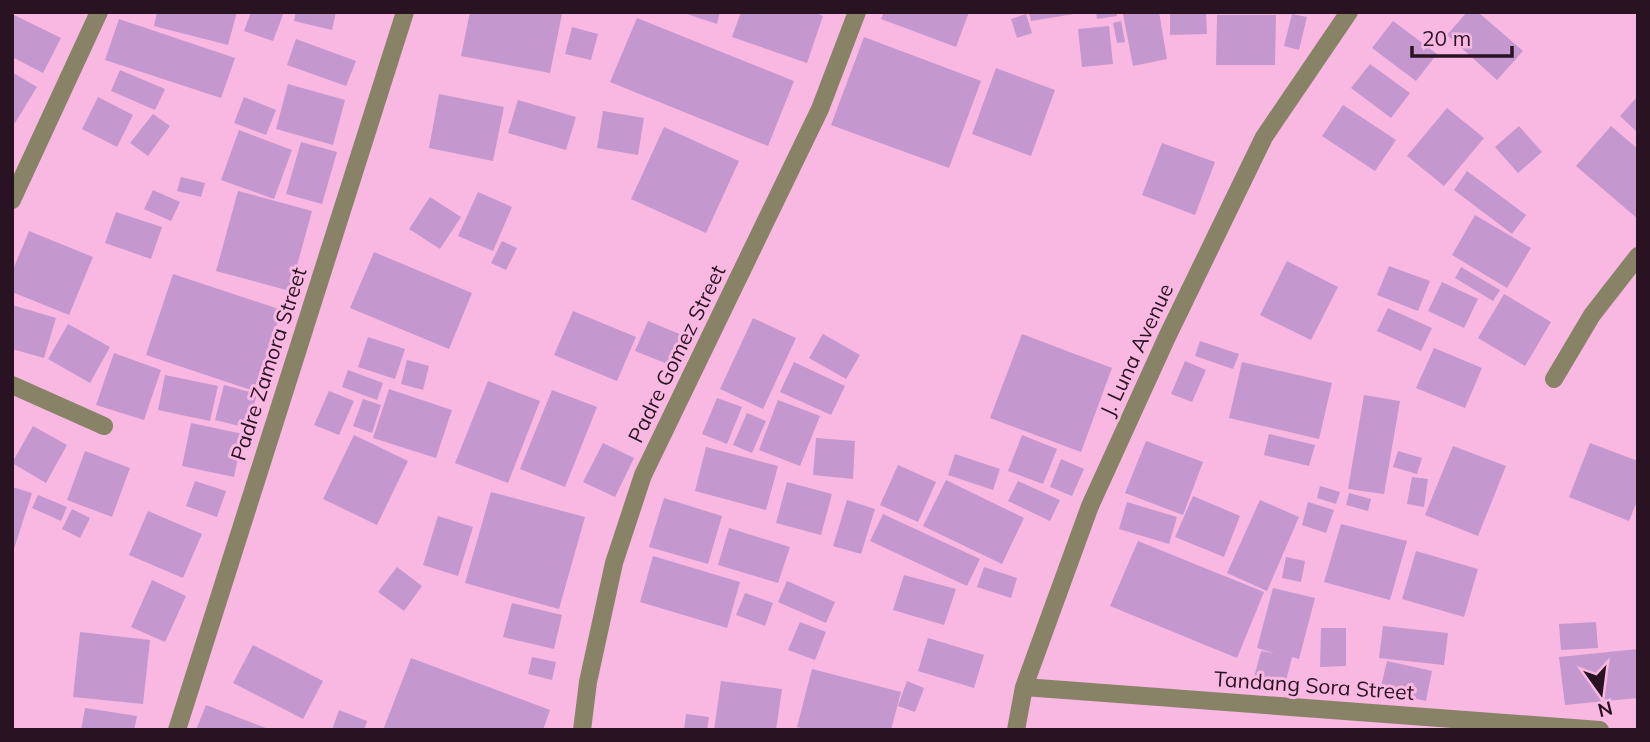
<svg xmlns="http://www.w3.org/2000/svg" width="1650" height="742" font-family="Mulish,sans-serif">
<style>
.building{fill:#c498ce}
.lines{fill:none;stroke-linecap:round;stroke-linejoin:round}
.street{stroke:#888367;stroke-width:18}
.labels{text-anchor:middle;stroke-width:6;stroke-linejoin:round;paint-order:stroke}
.street-label{font-size:21px;fill:#291222;stroke:#f8b8e2}
</style>
<rect width="100%" height="100%" fill="#f8b8e2"/>
<!-- building -->
<path class="building" d="M157,12H237L228,45L154,26Z
M251,12H284L273,41L244,31Z
M296,12H336L332,30L294,21Z
M470,12H555L562,14L550,73L461,56Z
M681,12H720L717,24Z
M741,12H814L823,16L807,63L732,37Z
M884,12H969L956,47L881,19Z
M1029,12H1074V14L1031,21Z
M1096,12H1116L1117,16L1097,19Z
M1134,12H1159L1167,59L1133,66L1123,14Z
M1170,12H1206L1207,34L1170,35Z
M1467,12H1478L1523,51L1497,80L1447,35Z
M12,14L61,38L43,73L12,57Z
M1026,14L1032,33L1017,38L1011,19Z
M1292,14L1307,17L1299,50L1284,46Z
M1217,15H1276L1275,65H1216Z
M637,18L794,81L768,146L610,82Z
M119,19L235,58L221,98L105,60Z
M1121,21L1125,42L1117,43L1113,23Z
M1393,21L1437,54L1416,81L1372,48Z
M1109,26L1113,64L1082,67L1078,29Z
M572,27L598,34L591,60L565,54Z
M864,37L981,81L949,168L831,125Z
M296,39L356,61L346,86L287,65Z
M1370,64L1410,93L1391,118L1351,88Z
M996,68L1055,90L1031,156L972,134Z
M120,70L165,89L155,110L111,91Z
M12,72L37,87L15,123L12,121Z
M288,84L345,100L333,145L276,129Z
M439,94L504,107L493,161L429,148Z
M98,97L133,115L117,147L82,129Z
M244,97L276,110L266,135L234,123Z
M1636,98L1638,99V133L1620,116Z
M518,100L576,117L566,150L508,133Z
M1343,105L1396,140L1375,171L1322,136Z
M1447,108L1484,138L1444,186L1407,156Z
M603,111L644,118L638,155L597,148Z
M153,114L170,126L148,156L130,143Z
M1519,126L1542,152L1518,173L1495,147Z
M1611,126L1638,149V219L1576,166Z
M664,127L739,161L706,233L631,199Z
M239,130L292,150L274,199L221,180Z
M301,142L337,152L322,204L286,194Z
M1162,143L1215,162L1195,215L1142,195Z
M1467,171L1526,215L1512,234L1454,190Z
M181,177L205,183L201,197L177,191Z
M153,190L180,202L171,221L144,209Z
M238,191L312,211L290,291L216,271Z
M478,192L512,207L493,251L458,236Z
M430,197L461,217L440,249L409,229Z
M116,212L162,227L151,259L105,243Z
M1475,215L1531,248L1507,288L1452,255Z
M29,231L93,257L69,315L12,292V272Z
M502,241L517,248L506,270L491,263Z
M374,252L472,293L449,349L350,308Z
M1287,261L1338,287L1311,340L1260,315Z
M1389,266L1430,281L1418,311L1377,295Z
M1461,267L1500,290L1493,301L1455,278Z
M173,274L282,310L254,391L146,355Z
M1442,282L1478,299L1464,328L1428,311Z
M1504,294L1551,322L1525,366L1478,338Z
M12,305L56,318L44,358L12,349Z
M1388,308L1432,328L1421,351L1377,331Z
M573,311L636,337L617,381L554,355Z
M753,318L796,338L763,409L720,389Z
M648,321L687,337L675,367L635,351Z
M68,324L110,347L90,383L48,359Z
M823,334L860,355L846,379L809,358Z
M1022,334L1112,368L1081,452L990,418Z
M368,337L405,349L395,379L358,367Z
M1200,341L1239,354L1233,369L1195,356Z
M1434,348L1482,368L1465,408L1416,388Z
M114,353L161,370L144,420L96,405Z
M407,360L429,366L423,390L401,384Z
M1185,361L1206,370L1192,402L1171,394Z
M794,362L845,386L831,415L780,392Z
M1242,362L1332,383L1319,439L1229,418Z
M348,370L383,383L377,400L342,387Z
M165,375L218,386L210,421L158,410Z
M488,381L540,401L508,483L455,463Z
M224,385L257,394L248,428L215,420Z
M389,389L452,410L436,458L373,438Z
M552,390L597,407L565,487L520,469Z
M329,391L354,401L339,435L314,425Z
M1364,395L1400,401L1384,494L1348,489Z
M717,398L742,407L727,444L702,434Z
M363,399L381,405L372,433L353,426Z
M778,400L820,416L800,466L759,450Z
M747,413L766,421L752,453L733,445Z
M191,423L243,434L234,477L182,466Z
M33,426L67,445L46,483L12,463Z
M1269,434L1315,445L1309,466L1264,455Z
M354,435L408,461L377,525L323,499Z
M1022,435L1057,449L1043,484L1008,471Z
M816,438L855,441L853,479L813,475Z
M1146,441L1203,462L1183,515L1125,493Z
M603,443L634,458L615,497L583,482Z
M1590,443L1638,461V499L1629,521L1569,497Z
M1453,446L1506,466L1478,536L1425,515Z
M706,447L778,466L766,510L695,491Z
M85,451L130,468L112,517L67,500Z
M1398,451L1422,458L1417,474L1393,467Z
M955,454L1000,469L993,490L948,475Z
M1061,459L1084,469L1072,496L1050,487Z
M898,465L936,482L918,522L880,505Z
M1412,477L1428,479L1424,507L1407,504Z
M946,480L1024,518L1002,564L923,526Z
M195,481L226,491L217,517L186,506Z
M1018,481L1060,500L1050,521L1008,501Z
M787,482L832,494L821,535L776,523Z
M1320,486L1340,492L1336,504L1317,498Z
M12,487L32,493L13,552H12Z
M491,492L585,517L559,609L465,583Z
M1349,493L1371,499L1368,511L1346,505Z
M38,495L67,507L61,521L32,508Z
M1193,496L1240,516L1224,557L1175,537Z
M664,498L722,516L708,564L649,547Z
M847,500L875,509L861,554L833,546Z
M1260,500L1299,517L1267,591L1227,573Z
M1127,502L1177,517L1169,544L1119,529Z
M1308,502L1334,510L1326,533L1302,525Z
M72,509L90,518L80,538L62,529Z
M148,511L202,534L183,578L129,555Z
M883,514L980,559L967,586L870,541Z
M438,516L473,527L458,576L423,565Z
M1341,524L1407,541L1390,600L1324,582Z
M729,528L790,547L778,583L718,565Z
M1138,541L1264,592L1237,658L1110,606Z
M1416,551L1478,569L1464,617L1402,599Z
M653,556L740,582L727,628L640,602Z
M1286,557L1305,561L1301,582L1282,578Z
M397,567L422,586L404,611L378,592Z
M984,567L1017,578L1011,598L977,587Z
M904,575L956,589L944,625L893,610Z
M152,580L186,596L165,642L131,627Z
M787,581L835,602L826,623L778,602Z
M1273,588L1315,598L1299,659L1292,657L1284,689L1253,681L1261,651L1274,653L1257,648Z
M745,593L773,603L765,626L736,615Z
M512,603L562,615L554,649L503,637Z
M800,622L826,632L815,660L788,650Z
M1596,622L1598,648L1561,650L1559,624Z
M1383,626L1448,633L1444,665L1379,658Z
M1321,628H1346V666L1320,667Z
M80,632L150,640L143,704L73,697Z
M928,638L984,655L974,688L918,671Z
M253,645L323,681L303,719L233,683Z
M1638,649V698L1565,705L1559,657Z
M532,657L556,662L552,680L528,674Z
M411,658L550,710L543,730H383Z
M1387,661L1432,671L1426,701L1380,691Z
M812,669L901,692L891,730H808L797,727Z
M721,681L782,689L776,730H714Z
M907,681L924,688L915,712L898,706Z
M206,705L271,730H196Z
M85,708L137,716L134,730H81Z
M339,710L367,721L364,730H332Z
M686,714L709,717L707,730H684Z"/>
<g class="lines">
<!-- street -->
<path class="street" d="M12,200L99,12
M1554,379L1592,315L1638,256
M12,385L104,426
M1024,687L1600,730
M177,730L405,12
M582,730L588,682L614,563L643,475L820,109L857,12
M1016,730L1024,687L1090,506L1167,337L1264,137L1349,12"/>
</g>
<g class="labels">
<!-- street labels -->
<g class="street-label">
<text transform="translate(1137 350) rotate(-65)" y="7">J. Luna Avenue</text>
<text transform="translate(677 354) rotate(-64)" y="7">Padre Gomez Street</text>
<text transform="translate(269 364) rotate(-72)" y="7">Padre Zamora Street</text>
<text transform="translate(1314 686) rotate(4)" y="7">Tandang Sora Street</text>
</g>
</g>
<!-- border -->
<rect width="1650" height="742" fill="none" stroke="#291222" stroke-width="28"/>
<!-- north arrow -->
<g transform="translate(1601 693) rotate(166)" stroke="#f8b8e2" stroke-width="5" paint-order="stroke">
<path d="M0-5L12 26L0 18L-12 26Z" fill="#291222"/>
<text y="-10" font-size="19" font-weight="bold" text-anchor="middle" fill="#291222">N</text>
</g>
<!-- scale -->
<path d="M1412 46v10h100v-10" fill="none" stroke="#291222" stroke-width="3.5"/>
<text x="1422" y="46" font-size="21" fill="#291222" stroke="#f8b8e2" stroke-width="5" paint-order="stroke">20 m</text>
</svg>
